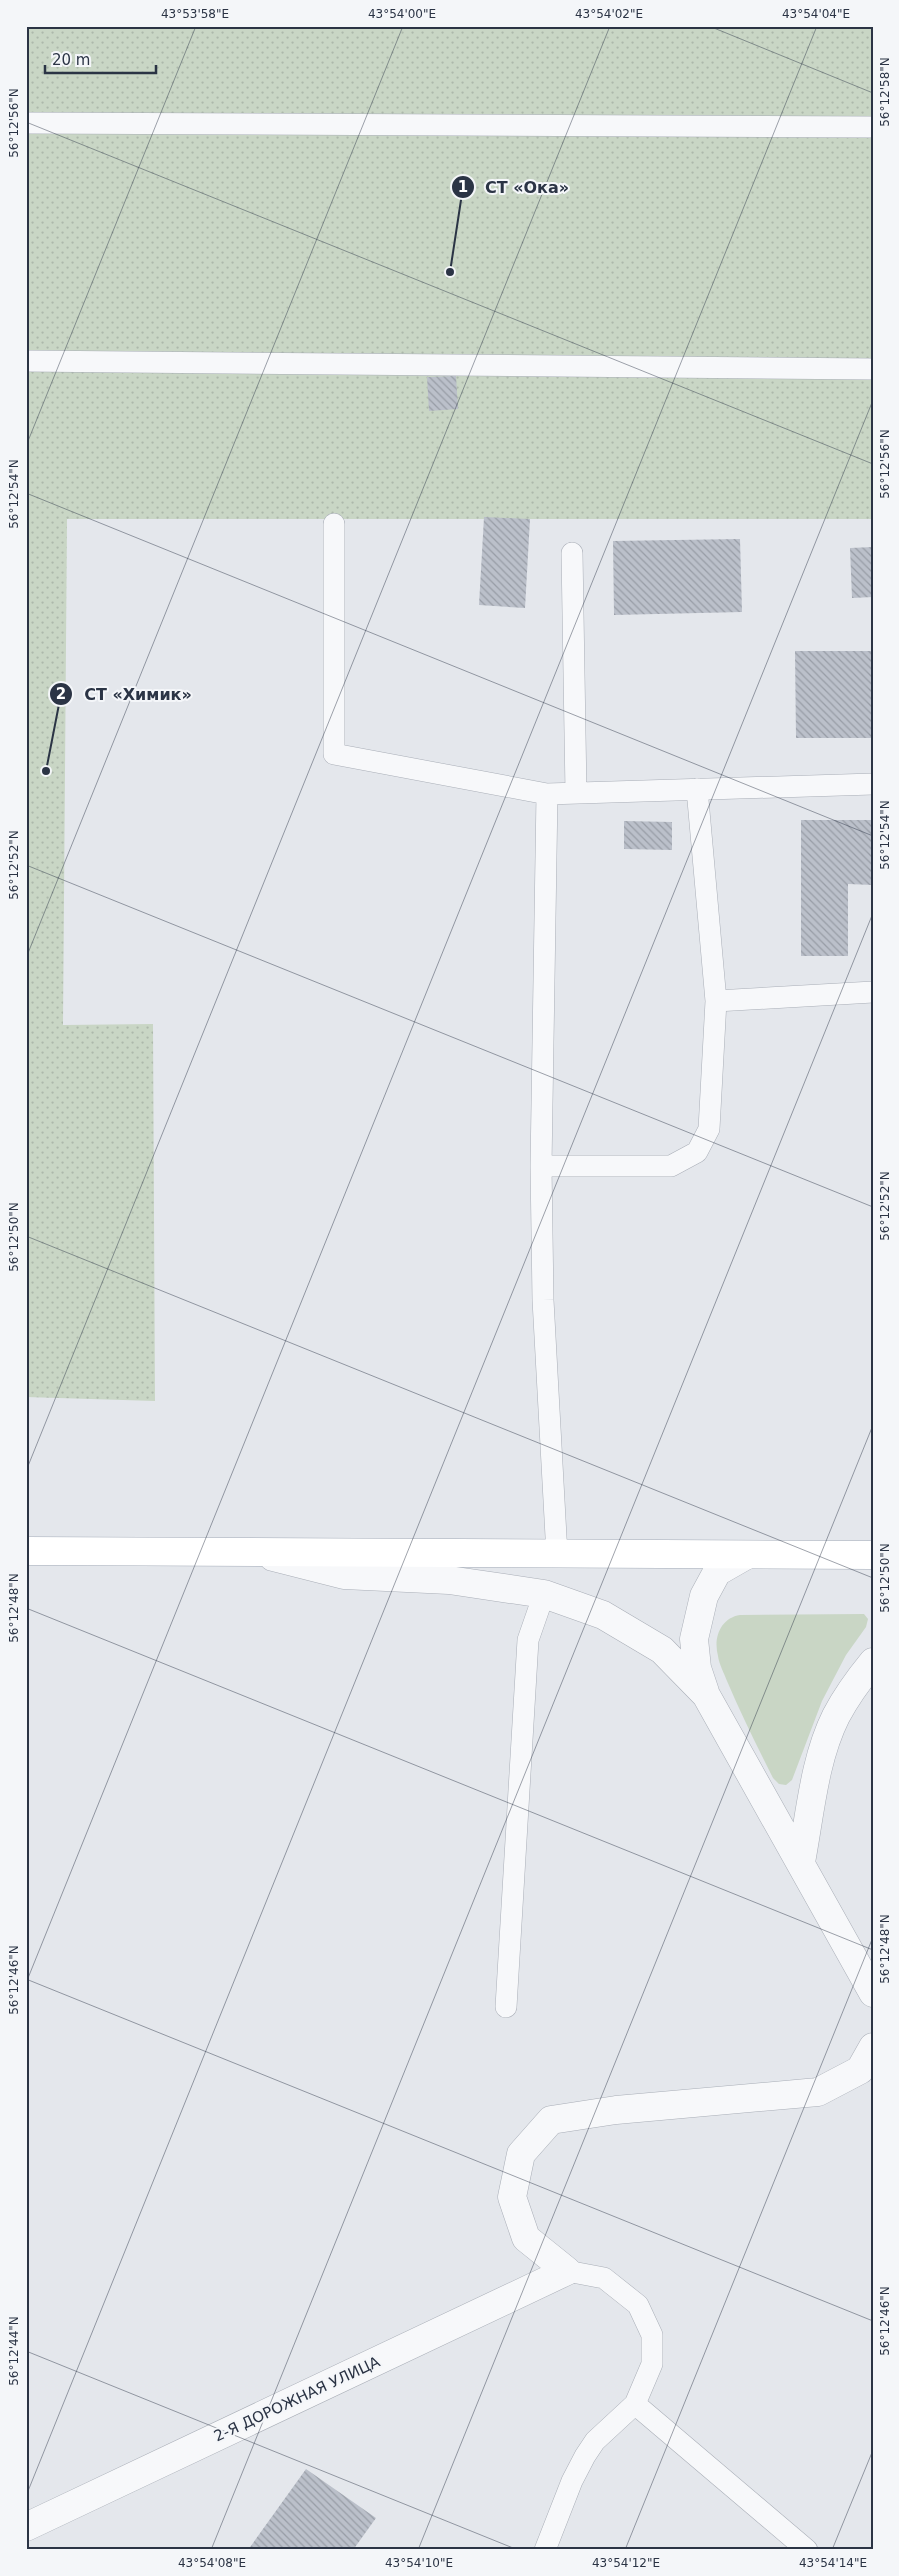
<svg xmlns="http://www.w3.org/2000/svg" width="899" height="2576" font-family="'DejaVu Sans',sans-serif">
<style>
.grass{fill:#c9d6c5}
.garden{fill:url(#garden-dots)}
.building{fill:url(#building-back-hatch)}
.lines{fill:none;stroke-linecap:round;stroke-linejoin:round}
.service-casing{stroke:#a9aeb7;stroke-width:22}
.minor-casing{stroke:#a9aeb7;stroke-width:29}
.primary-casing{stroke:#a3abb8;stroke-width:29}
.service{stroke:#f7f8fa;stroke-width:21}
.minor{stroke:#f7f8fa;stroke-width:28}
.primary{stroke:#fff;stroke-width:28}
.ticks{fill:none;stroke:#2b3445;stroke-width:1;stroke-opacity:0.45}
.labels{text-anchor:middle;stroke-width:4;stroke-linejoin:round;paint-order:stroke}
.street-label{font-size:15px;fill:#2b3445;stroke:#f4f6f9}
.leader{fill:none;stroke:#2b3445;stroke-width:2}
.callout-dot{fill:#2b3445;stroke:#f4f6f9;stroke-width:2}
.mark-label{font-size:15px;text-anchor:middle;font-weight:bold;fill:#fff}
.callout-label{font-size:16px;text-anchor:middle;font-weight:bold;fill:#2b3445;stroke:#f4f6f9;stroke-width:4;stroke-linejoin:round;paint-order:stroke}
.neatline{fill:none;stroke:#2b3445;stroke-width:2}
.ticks-label{font-size:12px;text-anchor:middle;fill:#2b3445}
</style>
<defs>
<pattern id="garden-dots" width="8" height="8" patternUnits="userSpaceOnUse" patternTransform="scale(1.25)"><rect width="8" height="8" fill="#c9d6c5"/><path d="M2 2h.1M6 6h.1" fill="none" stroke="#adb8ab" stroke-width="1.8" stroke-linecap="round"/></pattern>
<pattern id="building-back-hatch" width="6" height="6" patternUnits="userSpaceOnUse" patternTransform="scale(1.25)"><rect width="6" height="6" fill="#bbc0ca"/><path d="M-1 5l2 2M0 0l6 6M5-1l2 2" fill="none" stroke="#989da6"/></pattern>
</defs>
<rect width="100%" height="100%" fill="#e4e7ec"/>
<!-- grass -->
<path class="grass" d="M864,1614L868,1619L866,1627L846,1655L822,1701L792,1780L786,1785L779,1784L773,1778C757,1746 741,1714 727,1681C724,1673 719,1664 718,1656C713,1637 721,1618 740,1615Z"/>
<!-- garden -->
<path class="garden" d="M26,26H873V519H67L63,1025L153,1024L155,1401L26,1397Z"/>
<!-- building -->
<path class="building" d="M456,376L458,409L429,411L427,377Z
M484,517L530,519L525,608L479,605Z
M740,539L742,612L614,615L613,541Z
M873,547V597L852,598L850,548Z
M795,651H873V738H796Z
M801,820H873V885L848,884V956H801Z
M624,821L672,822V850L624,849Z
M306,2469L376,2518L353,2550H248Z"/>
<g class="lines">
<!-- service casing -->
<g class="service-casing">
<path id="service" d="M26,123L873,127
M26,361L873,369
M334,524V754L547,794
M572,553L576,793
M716,1001L873,992
M541,1166H671L697,1152L709,1129L716,1001L697,789
M557,1555L543,1300L541,1166L547,794L873,784
M506,2007L528,1640L544,1594
M635,2404L807,2550
M545,2550L572,2481L585,2456L595,2441L635,2404L652,2364V2335L638,2305L604,2278L567,2271"/>
</g>
<!-- minor casing -->
<g class="minor-casing">
<path id="minor" d="M273,1557L344,1575L449,1580L544,1594L603,1615L662,1650L706,1695L873,1993
M705,1692L697,1668L694,1639L704,1596L717,1572L745,1556
M801,1862C810,1815 814,1760 836,1716C846,1697 859,1679 873,1662
M26,2527L567,2271L526,2238L512,2197L521,2154L551,2120L616,2110L818,2092L860,2070L873,2047"/>
</g>
<!-- primary casing -->
<g class="primary-casing">
<path id="primary" d="M26,1551L873,1555"/>
</g>
<!-- service -->
<use href="#service" class="service"/>
<!-- minor -->
<use href="#minor" class="minor"/>
<!-- primary -->
<use href="#primary" class="primary"/>
</g>
<!-- ticks -->
<path class="ticks" d="M709,26L873,93M26,122L873,464M26,446L196,26M26,493L873,836M26,865L873,1207M26,958L403,26M26,1236L873,1578M26,1471L610,26M26,1608L873,1950M26,1979L873,2321M26,1983L817,26M26,2351L518,2550M26,2496L873,400M211,2550L873,913M418,2550L873,1425M625,2550L873,1937M832,2550L873,2450"/>
<g class="labels">
<!-- street labels -->
<g class="street-label">
<text transform="translate(297 2399) rotate(-25)" y="5">2-Я ДОРОЖНАЯ УЛИЦА</text>
</g>
</g>
<!-- callouts -->
<path class="leader" d="M450 272L463 187M46 771L61 694"/>
<g class="callout-dot">
<circle cx="450" cy="272" r="5"/>
<circle cx="46" cy="771" r="5"/>
<circle cx="463" cy="187" r="12"/>
<circle cx="61" cy="694" r="12"/>
</g>
<g class="mark-label">
<text x="463" y="192">1</text>
<text x="61" y="699">2</text>
</g>
<g class="callout-label">
<text x="527" y="193">СТ «Ока»</text>
<text x="138" y="700">СТ «Химик»</text>
</g>
<!-- border -->
<rect width="899" height="2576" fill="none" stroke="#f4f6f9" stroke-width="55"/>
<!-- scale -->
<path d="M45 65v8h111v-8" fill="none" stroke="#2b3445" stroke-width="2.5"/>
<text x="52" y="65" font-size="15" fill="#2b3445" stroke="#f4f6f9" stroke-width="4" paint-order="stroke">20 m</text>
<rect x="28" y="28" width="844" height="2520" class="neatline"/>
<g class="ticks-label">
<text x="195" y="18">43°53'58"E</text>
<text x="402" y="18">43°54'00"E</text>
<text x="609" y="18">43°54'02"E</text>
<text x="816" y="18">43°54'04"E</text>
<text transform="translate(885 92) rotate(-90)" y="4">56°12'58"N</text>
<text transform="translate(14 123) rotate(-90)" y="4">56°12'56"N</text>
<text transform="translate(885 464) rotate(-90)" y="4">56°12'56"N</text>
<text transform="translate(14 494) rotate(-90)" y="4">56°12'54"N</text>
<text transform="translate(885 835) rotate(-90)" y="4">56°12'54"N</text>
<text transform="translate(14 865) rotate(-90)" y="4">56°12'52"N</text>
<text transform="translate(885 1206) rotate(-90)" y="4">56°12'52"N</text>
<text transform="translate(14 1237) rotate(-90)" y="4">56°12'50"N</text>
<text transform="translate(885 1578) rotate(-90)" y="4">56°12'50"N</text>
<text transform="translate(14 1608) rotate(-90)" y="4">56°12'48"N</text>
<text transform="translate(885 1949) rotate(-90)" y="4">56°12'48"N</text>
<text transform="translate(14 1980) rotate(-90)" y="4">56°12'46"N</text>
<text transform="translate(885 2321) rotate(-90)" y="4">56°12'46"N</text>
<text transform="translate(14 2351) rotate(-90)" y="4">56°12'44"N</text>
<text x="212" y="2567">43°54'08"E</text>
<text x="419" y="2567">43°54'10"E</text>
<text x="626" y="2567">43°54'12"E</text>
<text x="833" y="2567">43°54'14"E</text>
</g>
</svg>
